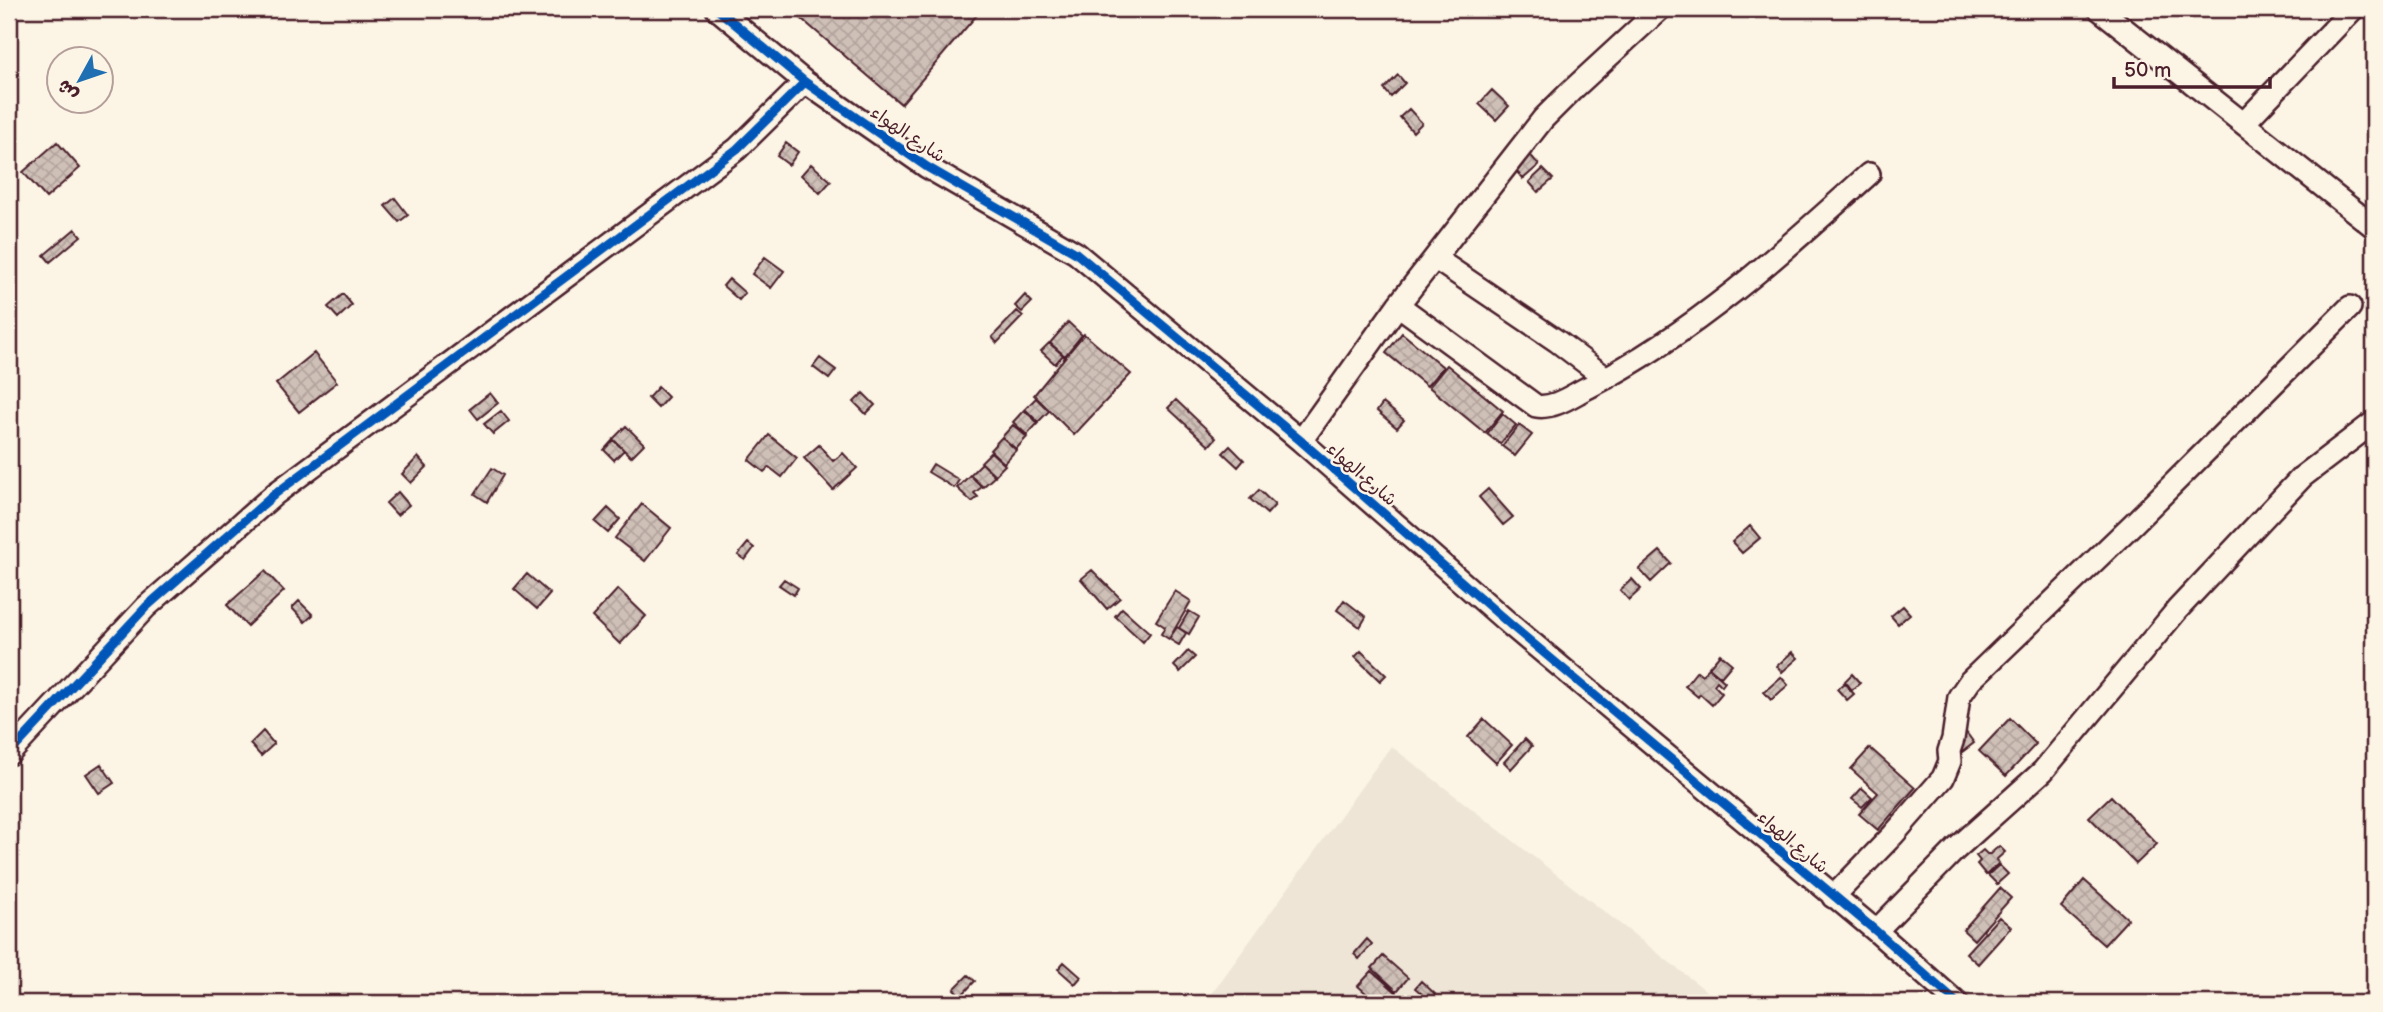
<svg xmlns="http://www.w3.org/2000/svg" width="2383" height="1012" font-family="'Balsamiq Sans','Playpen Sans Arabic',sans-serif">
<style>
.built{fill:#eee5d7}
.building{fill:url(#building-cross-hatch);stroke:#4a1f2b;stroke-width:2}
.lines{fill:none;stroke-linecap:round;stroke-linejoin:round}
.minor-casing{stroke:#4a1f2b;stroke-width:26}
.minor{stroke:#fcf5e5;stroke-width:21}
.cycleway-casing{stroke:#fcf5e5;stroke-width:13}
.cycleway{stroke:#0057b8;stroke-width:9}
.labels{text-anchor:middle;stroke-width:5;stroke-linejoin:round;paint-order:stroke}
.street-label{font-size:18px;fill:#4a1f2b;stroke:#fcf5e5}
</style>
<defs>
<pattern id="building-cross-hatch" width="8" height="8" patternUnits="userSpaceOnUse" patternTransform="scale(1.75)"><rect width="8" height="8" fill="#cfc0b7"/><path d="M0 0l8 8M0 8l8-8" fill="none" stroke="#b3a59e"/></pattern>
</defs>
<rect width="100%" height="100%" fill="#fcf5e5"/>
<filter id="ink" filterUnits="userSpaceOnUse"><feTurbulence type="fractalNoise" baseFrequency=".0143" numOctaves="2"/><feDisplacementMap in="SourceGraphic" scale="14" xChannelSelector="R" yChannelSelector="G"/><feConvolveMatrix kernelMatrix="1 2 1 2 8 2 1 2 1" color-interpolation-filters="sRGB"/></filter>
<g filter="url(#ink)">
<!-- built -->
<path class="built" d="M1391,746L1722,1003H1205Z"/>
<!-- building -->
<path class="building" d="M790,9H982L901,104Z
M1398,75L1405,83L1391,97L1384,89Z
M1492,90L1509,106L1496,120L1479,104Z
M1409,109L1422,123L1413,132L1400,117Z
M57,142L80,168L46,198L23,172Z
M786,143L798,152L789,165L777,156Z
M1527,151L1539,165L1523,179L1511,165Z
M811,164L831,181L820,193L801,175Z
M1543,169L1553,179L1538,192L1529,182Z
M395,198L408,215L399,222L385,206Z
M75,229L81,236L50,262L44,255Z
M765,257L784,271L771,288L752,274Z
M729,279L745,293L739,300L723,286Z
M343,294L352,305L338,318L328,307Z
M1025,295L1032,302L1022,312L1015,306Z
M1017,311L1023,316L997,343L992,337Z
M1068,322L1082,335L1065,356L1050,343Z
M1402,333L1443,367L1427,386L1386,353Z
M1084,334L1131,374L1074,435L1034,395Z
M1049,343L1063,355L1055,364L1041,351Z
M314,353L337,382L299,412L276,384Z
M820,358L836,370L829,379L813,367Z
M1447,365L1503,411L1485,433L1429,387Z
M658,387L668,397L658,408L648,398Z
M490,393L498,403L478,419L470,409Z
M863,393L875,405L866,414L854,402Z
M1036,398L1049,411L1038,422L1025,409Z
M1176,400L1216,438L1209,446L1168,408Z
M1383,403L1404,420L1397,428L1377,411Z
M1024,410L1038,423L1027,435L1013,422Z
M501,411L509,421L493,434L484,424Z
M1503,414L1516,425L1500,444L1487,434Z
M1013,425L1027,437L1016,449L1002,437Z
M1519,425L1532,435L1515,456L1502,446Z
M626,426L644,444L631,457L613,439Z
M769,435L797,458L782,477L769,467L764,472L749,460Z
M1002,437L1016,450L1004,463L990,450Z
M613,440L624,450L614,460L604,450Z
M819,445L833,461L843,453L857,468L833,490L804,458Z
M1230,446L1244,460L1238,467L1223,453Z
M991,452L1005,465L995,475L981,462Z
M418,457L427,467L411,483L402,474Z
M982,463L995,476L983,487L970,475Z
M933,464L959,480L954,488L928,472Z
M492,468L503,475L487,502L475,494Z
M970,475L982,487L974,493L978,497L972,502L957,488Z
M1488,489L1513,517L1503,525L1479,497Z
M1259,490L1275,505L1267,514L1250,499Z
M398,492L409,505L397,515L386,503Z
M642,504L671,528L645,561L615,538Z
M608,508L620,519L608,533L595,522Z
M1750,526L1760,538L1742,553L1732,542Z
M748,543L754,548L745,560L738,555Z
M1660,551L1671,563L1651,582L1639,569Z
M1092,570L1120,598L1107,609L1081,579Z
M265,571L284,591L247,626L227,605Z
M527,574L550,594L537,609L514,589Z
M784,579L798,588L794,595L779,585Z
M1632,579L1641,589L1629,600L1620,590Z
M618,589L646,616L620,644L592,617Z
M1175,591L1191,601L1169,639L1161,634L1165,627L1156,621Z
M1344,600L1366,617L1360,627L1337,610Z
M299,601L313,615L305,622L292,608Z
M1903,606L1910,614L1898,624L1891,616Z
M1122,608L1150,633L1143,642L1115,616Z
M1189,611L1199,617L1189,634L1179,628Z
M1177,627L1186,633L1179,645L1169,639Z
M1188,651L1195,657L1180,672L1174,666Z
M1361,651L1386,675L1380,681L1355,657Z
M1792,652L1798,658L1782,672L1777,666Z
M1720,654L1732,664L1721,677L1709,667Z
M1709,668L1725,682L1722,686L1717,681L1714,685L1722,693L1712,705L1700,694L1698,697L1685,686L1697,671L1702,675Z
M1852,674L1860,683L1852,690L1845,681Z
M1781,677L1788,685L1771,700L1764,692Z
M1844,683L1854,694L1847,700L1837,689Z
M2010,718L2036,744L2006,776L1979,751Z
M1484,719L1512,745L1496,763L1468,737Z
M263,731L274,744L261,756L250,744Z
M1966,732L1974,743L1961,753L1952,743Z
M1525,739L1532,746L1511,769L1504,762Z
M1870,748L1915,788L1878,830L1859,814L1878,793L1851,769Z
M101,764L114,783L99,793L86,774Z
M1862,788L1872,797L1862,807L1852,799Z
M2111,796L2157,844L2136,864L2089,817Z
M1999,846L2005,852L1996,860L1999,863L1986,875L1977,864L1980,861L1976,856L1983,850L1987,854H1990Z
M1999,865L2008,874L1997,884L1988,875Z
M2084,880L2128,919L2104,945L2061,907Z
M2000,888L2011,898L1974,940L1963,930Z
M1999,917L2011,927L1978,964L1966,953Z
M1367,939L1372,944L1359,959L1354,954Z
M1383,956L1408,978L1397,991L1372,968Z
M1064,962L1081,977L1075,984L1058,969Z
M1372,971L1397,993L1388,1003H1377L1358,986Z
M968,975L975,981L961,996L954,989Z
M1421,981L1435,994L1429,1000L1415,988Z"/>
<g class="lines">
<!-- minor casing -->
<g class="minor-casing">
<path id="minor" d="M717,9L805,82L927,167L1076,253L1301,441L1512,626L1876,931L1957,1003
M2099,9L2374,227
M2244,123L2353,9
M1436,259L1557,341L1606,378
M1398,305L1536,406C1555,409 1572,395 1589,387C1694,333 1782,253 1869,174
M1301,441L1398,305L1543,119L1571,91L1660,9
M9,754L146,607L275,494L737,149L805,82
M1833,897L1893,835L1943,778L1950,761L1949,751L1953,739L1959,697L1970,681L2134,523L2350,307
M1876,931L1956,849L2043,771L2177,610L2302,477L2374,422"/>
</g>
<!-- minor -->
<use href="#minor" class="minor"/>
<!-- cycleway casing -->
<g class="cycleway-casing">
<path id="cycleway" d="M717,9L805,82L927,167L1076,253L1301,441L1512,626L1876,931L1957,1003
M9,754L146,607L275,494L737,149L805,82"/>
</g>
<!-- cycleway -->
<use href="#cycleway" class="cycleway"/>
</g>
</g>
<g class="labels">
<!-- street labels -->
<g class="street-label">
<text transform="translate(908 134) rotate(34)" y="6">شارع الهواء</text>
<text transform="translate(1362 474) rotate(41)" y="6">شارع الهواء</text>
<text transform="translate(1793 842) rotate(40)" y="6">شارع الهواء</text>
</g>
</g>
<!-- margin -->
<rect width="2383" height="1012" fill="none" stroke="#fcf5e5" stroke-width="35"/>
<rect x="18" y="18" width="2348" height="977" fill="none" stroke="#4a1f2b" stroke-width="2.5" filter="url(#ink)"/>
<!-- north arrow -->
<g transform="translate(80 80) rotate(230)"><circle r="33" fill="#fcf5e5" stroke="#b59f9b" stroke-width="2"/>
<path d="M0-5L12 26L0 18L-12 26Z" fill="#1f6fb2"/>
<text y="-10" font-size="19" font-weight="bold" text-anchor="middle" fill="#4a1f2b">ش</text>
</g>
<!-- scale -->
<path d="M2114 77v10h156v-10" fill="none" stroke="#4a1f2b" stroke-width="3.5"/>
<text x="2124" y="77" font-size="21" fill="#4a1f2b" stroke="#fcf5e5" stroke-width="5" paint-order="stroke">50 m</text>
</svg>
